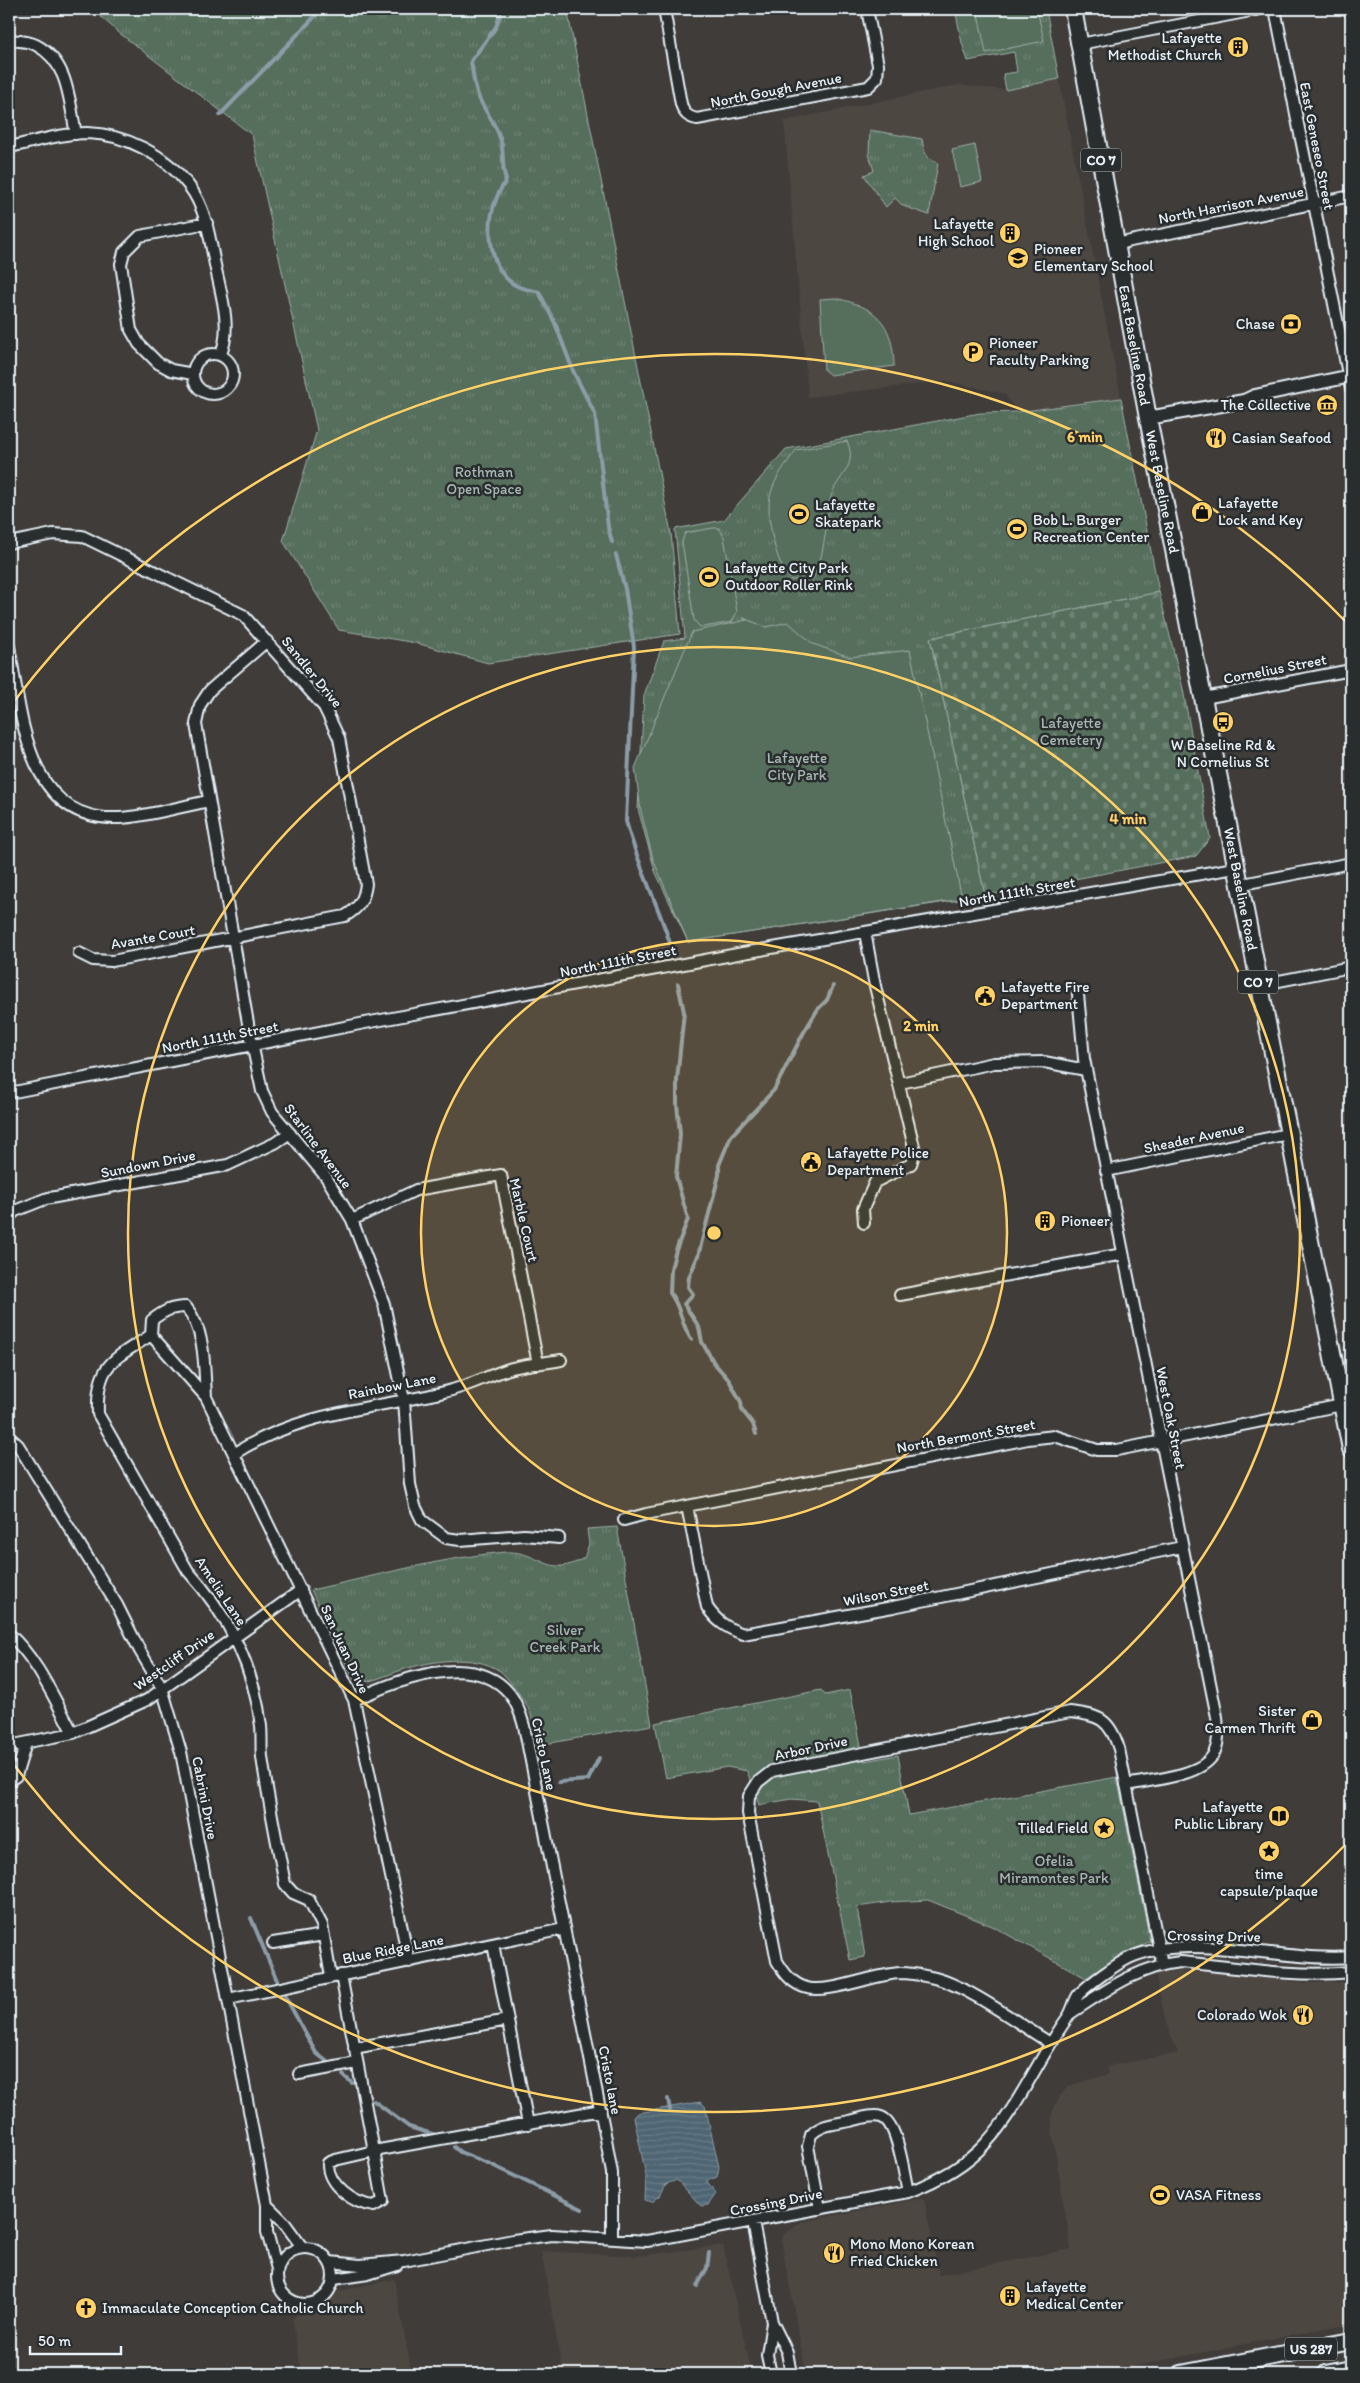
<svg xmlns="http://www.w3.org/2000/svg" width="1360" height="2383" font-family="Itim,sans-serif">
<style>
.built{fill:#4d4642}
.cemetery{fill:url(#cemetery-stones);stroke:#9fb0aa}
.park{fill:url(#park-tufts);stroke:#9fb0aa}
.garden{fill:#566e5c;stroke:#9fb0aa}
.water{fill:url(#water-rules);stroke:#8c9da8}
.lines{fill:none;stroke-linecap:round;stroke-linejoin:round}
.stream{stroke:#8c9da8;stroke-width:4}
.minor-casing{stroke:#e8f1f8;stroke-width:14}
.tertiary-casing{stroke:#e8f1f8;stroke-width:16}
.primary-casing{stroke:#e8f1f8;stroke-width:20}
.minor{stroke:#2a2d2e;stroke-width:10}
.tertiary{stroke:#2a2d2e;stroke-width:12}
.primary{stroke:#2a2d2e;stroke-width:16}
.ring{fill:none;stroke:#ffd166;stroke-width:2.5}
.labels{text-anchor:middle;stroke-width:5;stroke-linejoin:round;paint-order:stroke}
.shield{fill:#2a2d2e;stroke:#afb6bb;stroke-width:1}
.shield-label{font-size:14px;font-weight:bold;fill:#e8f1f8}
.poi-label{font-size:15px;fill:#e8f1f8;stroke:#2a2d2e;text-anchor:start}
.street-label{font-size:15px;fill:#e8f1f8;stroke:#2a2d2e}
.park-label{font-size:15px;fill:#a6b6b2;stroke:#2a2d2e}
.centre{fill:#ffd166;stroke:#2a2d2e;stroke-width:2.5}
.ring-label{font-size:15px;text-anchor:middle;font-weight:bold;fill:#ffd166;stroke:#2a2d2e;stroke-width:5;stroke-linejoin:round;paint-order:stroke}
</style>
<defs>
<pattern id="cemetery-stones" width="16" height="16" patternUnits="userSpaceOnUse" patternTransform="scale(1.25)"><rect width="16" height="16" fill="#566e5c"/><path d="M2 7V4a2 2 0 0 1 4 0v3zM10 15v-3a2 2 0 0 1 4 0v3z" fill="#6e8374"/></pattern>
<pattern id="park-tufts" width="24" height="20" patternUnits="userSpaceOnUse" patternTransform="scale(1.25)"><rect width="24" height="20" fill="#566e5c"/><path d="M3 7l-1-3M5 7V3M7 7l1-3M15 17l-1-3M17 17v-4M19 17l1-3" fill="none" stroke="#6e8374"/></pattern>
<pattern id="water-rules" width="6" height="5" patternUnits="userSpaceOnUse" patternTransform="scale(1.25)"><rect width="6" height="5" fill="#4f6573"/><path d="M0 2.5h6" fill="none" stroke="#687c88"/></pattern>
</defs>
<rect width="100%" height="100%" fill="#3f3c3a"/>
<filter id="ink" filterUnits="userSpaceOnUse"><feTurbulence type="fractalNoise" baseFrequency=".02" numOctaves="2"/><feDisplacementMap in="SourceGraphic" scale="10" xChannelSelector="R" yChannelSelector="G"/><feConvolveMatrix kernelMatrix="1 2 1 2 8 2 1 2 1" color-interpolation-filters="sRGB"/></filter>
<g filter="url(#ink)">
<!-- built -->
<path class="built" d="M1059,79L1121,398L1017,412L1005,394L947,381L808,397L784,121L958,85L1006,90Z
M1179,1971L1217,1973L1308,1983L1351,1982V2323L1095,2374H806L781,2240L785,2234L801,2222L924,2198L939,2275L1071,2249L1052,2131L1051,2116L1058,2099L1068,2086L1109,2074L1108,2066L1178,2053L1166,2023L1155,1972Z
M723,2245L752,2374H563L541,2251L637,2256Z
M394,2279L412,2374H302L292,2318L338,2291Z"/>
<!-- cemetery -->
<path class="cemetery" d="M1159,592L1183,689L1210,838L1196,856L985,896L930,638Z"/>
<!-- park -->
<path class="park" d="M92,9H567L671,533L680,634L488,663L416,643L339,630L283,541L317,430L252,135L118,32Z
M955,9H1046L1059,79L1006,90L1003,74L1017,72L1014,52L968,61L962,43Z
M870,130L922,139C924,151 925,159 938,163L929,215L903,206L895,198L886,207L864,175L874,171L869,154Z
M1121,398L1159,592L930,638L985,896L688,942L655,871L638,809L644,695L664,641L685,638L675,529L724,520L786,449L980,413L1017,412Z
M617,1527L652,1725L539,1745C535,1732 533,1716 526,1704C522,1697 506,1675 500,1671C474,1653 430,1661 402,1670C388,1674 367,1685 355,1682L311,1590C375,1576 440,1558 505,1552C540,1550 548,1580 584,1558L589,1544L587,1529Z
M821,1690L825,1695L850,1690L864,1761L898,1755L909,1815L1117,1777L1150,1941L1086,1978L992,1926L928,1900L890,1902L857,1907L865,1957L850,1960L817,1801L791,1799L759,1805L747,1771L727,1767L666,1778L655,1723Z"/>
<!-- garden -->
<path class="garden" d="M977,9H1037L1044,41L986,53Z
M975,145L982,182L960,187L952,150Z
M835,298C876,307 893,322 894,366L830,375L824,370L820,299Z
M847,441C859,468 836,476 831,497C825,524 826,553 813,579L791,580C776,566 764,512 771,493C775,477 787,463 796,450Z
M713,528H719L724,537L737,612L732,622L704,627H700L694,620L682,542L685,533Z
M743,618L766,627L788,622L813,644L850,657L910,650L962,899L688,942L653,859L641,811L635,768L692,632L747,620Z"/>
<!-- water -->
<path class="water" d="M700,2102L705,2106L719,2167L717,2177L706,2181L716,2194L708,2205L701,2206L677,2180L666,2184L660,2196L652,2202L645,2200L646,2176L634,2117L638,2113Z"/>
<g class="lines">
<!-- stream -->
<path class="stream" d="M502,9L496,27L471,61C473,74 474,88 480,100C486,113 496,124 500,138C505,153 501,166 506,180C503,186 499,191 497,197C485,225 488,271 517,286C523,289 532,290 539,292L555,323L574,373L595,414L608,527L612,542
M220,115L322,9
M616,555L625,589L634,647L626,821C637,863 657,902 670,943
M678,984L684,1012L677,1080V1104L680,1134L676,1177L688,1219L676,1250L671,1269L670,1293C681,1307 681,1324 691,1339
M756,1434L753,1424L742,1410L741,1402L729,1380L714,1363L702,1342L699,1327L684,1304L693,1294L688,1287L689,1277L698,1256L719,1175V1165L731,1136L774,1090L804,1032L818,1009L827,1000L833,986
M559,1782L588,1780L599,1758
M251,1918L278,1983
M284,1994L316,2053L329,2063
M343,2075L352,2083
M668,2099L670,2110
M374,2101L409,2127L439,2136
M454,2147L460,2152L490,2164L582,2209
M697,2286L707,2268L709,2253"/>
<!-- minor casing -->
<g class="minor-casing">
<path id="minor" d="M664,9L681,104C684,113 687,117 697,119L868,87L877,78L878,65L867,9
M1275,9L1351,389
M9,40C17,41 28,41 36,45C69,62 69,101 76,134
M1080,44L1261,9
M9,147C34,142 62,133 87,133C125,134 166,155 189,186C206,208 210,239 215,265C221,294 232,326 221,354
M1116,244L1351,196
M193 374a20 20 0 1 1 40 0a20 20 0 1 1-40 0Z
M193,374L171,370L158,363L139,344L131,330L121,264L124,252L140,236L207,223
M9,543L53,534L82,536L243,615L324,707L339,738L366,884C364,900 359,908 345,916L112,961L93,960L79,953
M267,641L210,690L200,705L196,724L249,1029L262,1091L272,1112L326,1177L352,1220L384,1304L404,1400L410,1484L415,1506L422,1520L446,1538L460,1540L524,1535L559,1538
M9,646C22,714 25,822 119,818C146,817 182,806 209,801
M1204,698L1351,670
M1238,885L1351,863
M1258,985L1351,967
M1078,994L1084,1059L1217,1717C1218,1729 1220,1743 1213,1755C1200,1777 1149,1780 1126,1785
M900,1083L994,1063L1044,1062L1086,1070
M9,1093L365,1023L743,953L1235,868
M1106,1171L1288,1134
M9,1217L15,1211L45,1199L228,1165L275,1143L290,1133
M352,1220L416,1190L501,1175L538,1364
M864,1223L863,1209L875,1182L911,1164L915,1151L875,986L865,932
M900,1295L1123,1254
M151,1335C113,1360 96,1364 98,1414L188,1571C228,1615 254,1667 261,1726C262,1736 261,1747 262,1757C268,1799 277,1842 285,1884L293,1893L309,1900L322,1925L331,1977
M206,1397C204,1367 206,1331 186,1307C171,1307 164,1311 152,1320L151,1335L206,1397L354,1700L409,1962
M9,1437L18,1445L117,1605L140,1651L162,1688L181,1752L267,2205V2232L277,2269
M234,1454C298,1412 372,1409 444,1392C467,1387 489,1375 512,1368C528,1364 545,1363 561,1360
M687,1506L707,1607C717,1622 727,1628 743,1634L893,1607L1182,1547
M624,1520L646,1514L1028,1439L1055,1436L1097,1450H1117L1342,1405
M9,1634C38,1660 54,1699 73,1733
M354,1700C395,1681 474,1649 510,1694C517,1703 521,1715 524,1726L606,2139L612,2173V2239
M9,1746L73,1733L147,1700L301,1590
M9,1781L16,1776L26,1743
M273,1943L324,1935
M493,1944L528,2124
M341,1975L374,2151L601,2110
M228,1999L564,1929
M1071,2013C1105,1991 1139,1966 1180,1962C1237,1967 1294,1978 1351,1972
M1050,2043C1019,2024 964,1983 930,1977C921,1975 910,1973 900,1973C875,1974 829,1994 807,1988C792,1984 784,1973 777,1961L748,1813L749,1796L758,1782L772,1771L1070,1712C1099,1715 1110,1719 1119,1749L1162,1964
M354,2048L508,2020
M299,2074L357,2063
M374,2151L383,2201L374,2206C354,2204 327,2185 328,2163L335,2160Z
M267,2205L283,2221L302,2247
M820,2209L808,2146L811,2135C821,2124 836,2124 850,2121C859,2119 872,2114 881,2117C898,2122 904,2175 908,2192
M753,2222L772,2322L787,2352L791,2374
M277 2276a28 28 0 1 1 56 0a28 28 0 1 1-56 0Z
M330,2262L360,2265L404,2261L513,2240L552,2235L647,2241L908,2192C937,2181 964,2167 985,2144C1018,2109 1039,2057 1068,2017C1073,2010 1074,2000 1079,1994C1090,1983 1115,1965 1129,1958C1187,1931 1287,1963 1351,1957
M334,2279L368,2274L397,2265
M771,2374L767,2355L772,2322"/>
</g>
<!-- tertiary casing -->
<g class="tertiary-casing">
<path id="tertiary" d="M1148,418L1244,401L1255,396L1351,376"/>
</g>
<!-- primary casing -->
<g class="primary-casing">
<g id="primary">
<path id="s1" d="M1073,9L1148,418L1351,1449"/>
<path d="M1181,2374L1351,2341"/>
<path d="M1326,2374L1351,2369"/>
</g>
</g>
<!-- minor -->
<use href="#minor" class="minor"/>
<!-- tertiary -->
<use href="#tertiary" class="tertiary"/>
<!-- primary -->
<use href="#primary" class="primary"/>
</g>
</g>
<!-- distance rings -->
<circle cx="714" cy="1233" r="293" fill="#ffd166" fill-opacity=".12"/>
<g class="ring">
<circle cx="714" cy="1233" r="293"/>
<circle cx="714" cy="1233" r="586"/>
<path d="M1346 1844A879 879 0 0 1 12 1762M12 704A879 879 0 0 1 1346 622"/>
</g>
<!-- icons -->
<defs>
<g id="building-disc" transform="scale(1.125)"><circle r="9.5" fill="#ffd166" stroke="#2a2d2e"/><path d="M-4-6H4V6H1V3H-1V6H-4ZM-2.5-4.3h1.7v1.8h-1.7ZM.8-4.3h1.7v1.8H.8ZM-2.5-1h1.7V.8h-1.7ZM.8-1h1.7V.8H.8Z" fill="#111"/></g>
<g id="school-disc" transform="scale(1.125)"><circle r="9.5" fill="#ffd166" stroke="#2a2d2e"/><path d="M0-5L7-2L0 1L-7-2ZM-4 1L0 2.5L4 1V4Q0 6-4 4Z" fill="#111"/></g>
<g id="bank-disc" transform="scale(1.125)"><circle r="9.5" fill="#ffd166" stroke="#2a2d2e"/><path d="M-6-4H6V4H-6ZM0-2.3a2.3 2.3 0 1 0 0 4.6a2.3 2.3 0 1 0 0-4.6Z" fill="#111"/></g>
<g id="parking-disc" transform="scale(1.125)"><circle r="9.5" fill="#ffd166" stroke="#2a2d2e"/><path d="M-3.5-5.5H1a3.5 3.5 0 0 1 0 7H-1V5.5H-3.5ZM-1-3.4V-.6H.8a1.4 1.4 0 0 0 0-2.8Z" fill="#111"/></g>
<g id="museum-disc" transform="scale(1.125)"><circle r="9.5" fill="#ffd166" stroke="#2a2d2e"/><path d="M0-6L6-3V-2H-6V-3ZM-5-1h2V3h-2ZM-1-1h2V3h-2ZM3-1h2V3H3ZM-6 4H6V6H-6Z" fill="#111"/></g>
<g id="restaurant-disc" transform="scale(1.125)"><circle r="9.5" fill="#ffd166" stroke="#2a2d2e"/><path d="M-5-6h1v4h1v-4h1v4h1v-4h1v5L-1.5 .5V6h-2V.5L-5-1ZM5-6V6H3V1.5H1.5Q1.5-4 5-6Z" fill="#111"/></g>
<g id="shop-disc" transform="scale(1.125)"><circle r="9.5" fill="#ffd166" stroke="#2a2d2e"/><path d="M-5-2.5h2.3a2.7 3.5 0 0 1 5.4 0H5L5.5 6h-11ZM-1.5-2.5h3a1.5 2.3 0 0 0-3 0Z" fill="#111"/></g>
<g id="stadium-disc" transform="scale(1.125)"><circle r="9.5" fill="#ffd166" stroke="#2a2d2e"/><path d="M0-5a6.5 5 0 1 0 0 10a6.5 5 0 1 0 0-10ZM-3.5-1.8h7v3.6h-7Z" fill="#111"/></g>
<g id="bus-disc" transform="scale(1.125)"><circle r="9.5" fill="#ffd166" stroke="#2a2d2e"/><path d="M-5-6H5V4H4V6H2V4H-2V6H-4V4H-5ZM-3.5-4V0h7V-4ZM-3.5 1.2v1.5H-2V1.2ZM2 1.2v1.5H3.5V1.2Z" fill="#111"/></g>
<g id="civic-disc" transform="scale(1.125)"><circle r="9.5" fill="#ffd166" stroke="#2a2d2e"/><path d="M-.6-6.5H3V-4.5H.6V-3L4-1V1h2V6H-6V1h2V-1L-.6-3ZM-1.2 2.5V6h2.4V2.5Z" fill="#111"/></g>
<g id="library-disc" transform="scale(1.125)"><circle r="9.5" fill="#ffd166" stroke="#2a2d2e"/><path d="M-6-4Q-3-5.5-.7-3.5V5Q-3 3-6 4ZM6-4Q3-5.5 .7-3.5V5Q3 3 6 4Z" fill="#111"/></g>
<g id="sight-disc" transform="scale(1.125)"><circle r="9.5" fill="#ffd166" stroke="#2a2d2e"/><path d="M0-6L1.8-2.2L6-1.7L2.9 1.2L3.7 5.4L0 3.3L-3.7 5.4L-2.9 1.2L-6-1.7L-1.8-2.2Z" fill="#111"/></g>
<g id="church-disc" transform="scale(1.125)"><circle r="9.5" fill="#ffd166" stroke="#2a2d2e"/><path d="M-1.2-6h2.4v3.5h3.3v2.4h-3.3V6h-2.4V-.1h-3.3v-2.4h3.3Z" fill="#111"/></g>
</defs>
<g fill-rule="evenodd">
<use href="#building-disc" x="1238" y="47"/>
<use href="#building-disc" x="1010" y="233"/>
<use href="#school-disc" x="1018" y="258"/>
<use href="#bank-disc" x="1291" y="324"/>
<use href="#parking-disc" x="973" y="352"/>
<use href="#museum-disc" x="1327" y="405"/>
<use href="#restaurant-disc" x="1216" y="438"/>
<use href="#shop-disc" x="1202" y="512"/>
<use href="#stadium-disc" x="799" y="514"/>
<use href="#stadium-disc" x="1017" y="529"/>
<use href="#stadium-disc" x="709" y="577"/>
<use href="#bus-disc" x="1223" y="722"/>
<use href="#civic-disc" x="985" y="996"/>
<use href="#civic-disc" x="811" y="1162"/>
<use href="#building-disc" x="1045" y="1221"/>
<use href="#shop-disc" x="1312" y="1720"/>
<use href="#library-disc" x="1279" y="1816"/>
<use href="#sight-disc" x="1104" y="1828"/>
<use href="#sight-disc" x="1269" y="1851"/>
<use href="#restaurant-disc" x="1303" y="2015"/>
<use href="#stadium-disc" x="1160" y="2195"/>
<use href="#restaurant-disc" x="834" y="2253"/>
<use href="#building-disc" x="1010" y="2296"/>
<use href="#church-disc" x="86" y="2308"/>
</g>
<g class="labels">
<!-- shield labels -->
<g class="shield">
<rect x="1081" y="148.5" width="40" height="23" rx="4"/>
<rect x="1238" y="970.5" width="40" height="23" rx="4"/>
<rect x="1285" y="2337.5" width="52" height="23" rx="4"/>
</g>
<g class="shield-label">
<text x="1101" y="165">CO 7</text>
<text x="1258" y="987">CO 7</text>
<text x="1311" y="2354">US 287</text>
</g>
<!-- poi labels -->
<g class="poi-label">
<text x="1222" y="43" text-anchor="end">Lafayette<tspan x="1222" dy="17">Methodist Church</tspan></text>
<text x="994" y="229" text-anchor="end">Lafayette<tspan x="994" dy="17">High School</tspan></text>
<text x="1034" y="254">Pioneer<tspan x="1034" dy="17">Elementary School</tspan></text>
<text x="1275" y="329" text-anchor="end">Chase</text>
<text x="989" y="348">Pioneer<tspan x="989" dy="17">Faculty Parking</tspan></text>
<text x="1311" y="410" text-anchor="end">The Collective</text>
<text x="1232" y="443">Casian Seafood</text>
<text x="1218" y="508">Lafayette<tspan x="1218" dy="17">Lock and Key</tspan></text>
<text x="815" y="510">Lafayette<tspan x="815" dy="17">Skatepark</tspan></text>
<text x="1033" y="525">Bob L. Burger<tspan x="1033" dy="17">Recreation Center</tspan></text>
<text x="725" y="573">Lafayette City Park<tspan x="725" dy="17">Outdoor Roller Rink</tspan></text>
<text x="1223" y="750" text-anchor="middle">W Baseline Rd &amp;<tspan x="1223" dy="17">N Cornelius St</tspan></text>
<text x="1001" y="992">Lafayette Fire<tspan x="1001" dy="17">Department</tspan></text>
<text x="827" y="1158">Lafayette Police<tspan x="827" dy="17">Department</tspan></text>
<text x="1061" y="1226">Pioneer</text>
<text x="1296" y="1716" text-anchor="end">Sister<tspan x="1296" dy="17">Carmen Thrift</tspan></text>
<text x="1263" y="1812" text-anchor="end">Lafayette<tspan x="1263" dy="17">Public Library</tspan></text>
<text x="1088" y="1833" text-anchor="end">Tilled Field</text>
<text x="1269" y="1879" text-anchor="middle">time<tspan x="1269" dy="17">capsule/plaque</tspan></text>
<text x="1287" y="2020" text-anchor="end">Colorado Wok</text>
<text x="1176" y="2200">VASA Fitness</text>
<text x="850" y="2249">Mono Mono Korean<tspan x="850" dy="17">Fried Chicken</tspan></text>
<text x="1026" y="2292">Lafayette<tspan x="1026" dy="17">Medical Center</tspan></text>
<text x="102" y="2313">Immaculate Conception Catholic Church</text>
</g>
<!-- street labels -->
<g class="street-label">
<text transform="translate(776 90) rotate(-11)" y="5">North Gough Avenue</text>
<text transform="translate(1317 146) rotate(79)" y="5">East Geneseo Street</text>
<text transform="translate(1231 205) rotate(-11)" y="5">North Harrison Avenue</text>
<text dy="5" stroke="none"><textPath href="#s1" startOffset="342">East Baseline Road</textPath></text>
<text dy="5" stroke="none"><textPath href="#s1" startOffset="491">West Baseline Road</textPath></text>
<text transform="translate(1275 669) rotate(-11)" y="5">Cornelius Street</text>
<text transform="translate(312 672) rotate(51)" y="5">Sandler Drive</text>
<text dy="5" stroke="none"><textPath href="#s1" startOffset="896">West Baseline Road</textPath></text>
<text transform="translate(1017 892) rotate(-10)" y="5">North 111th Street</text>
<text transform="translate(153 937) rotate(-10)" y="5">Avante Court</text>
<text transform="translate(618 961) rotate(-11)" y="5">North 111th Street</text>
<text transform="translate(220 1037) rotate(-11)" y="5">North 111th Street</text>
<text transform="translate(1194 1138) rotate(-12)" y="5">Sheader Avenue</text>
<text transform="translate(318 1146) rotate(53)" y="5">Starline Avenue</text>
<text transform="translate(148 1164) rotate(-11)" y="5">Sundown Drive</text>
<text transform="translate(524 1220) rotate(77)" y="5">Marble Court</text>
<text transform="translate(392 1386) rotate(-11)" y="5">Rainbow Lane</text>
<text transform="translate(1171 1418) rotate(79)" y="5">West Oak Street</text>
<text transform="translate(966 1436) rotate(-10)" y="5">North Bermont Street</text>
<text transform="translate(221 1591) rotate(56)" y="5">Amelia Lane</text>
<text transform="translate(886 1593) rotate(-11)" y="5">Wilson Street</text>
<text transform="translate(345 1649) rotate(65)" y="5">San Juan Drive</text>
<text transform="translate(174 1660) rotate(-35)" y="5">Westcliff Drive</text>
<text transform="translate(811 1748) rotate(-12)" y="5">Arbor Drive</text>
<text transform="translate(544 1754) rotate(78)" y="5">Cristo Lane</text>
<text transform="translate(205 1798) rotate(79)" y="5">Cabrini Drive</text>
<text transform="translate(1214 1936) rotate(1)" y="5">Crossing Drive</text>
<text transform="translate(393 1949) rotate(-11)" y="5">Blue Ridge Lane</text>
<text transform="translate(610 2080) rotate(79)" y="5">Cristo lane</text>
<text transform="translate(776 2202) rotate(-11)" y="5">Crossing Drive</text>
</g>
<!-- park labels -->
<g class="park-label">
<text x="484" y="477">Rothman<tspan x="484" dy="17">Open Space</tspan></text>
<text x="1071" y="728">Lafayette<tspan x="1071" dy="17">Cemetery</tspan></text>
<text x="797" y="763">Lafayette<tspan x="797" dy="17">City Park</tspan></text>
<text x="565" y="1635">Silver<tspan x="565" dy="17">Creek Park</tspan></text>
<text x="1054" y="1866">Ofelia<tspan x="1054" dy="17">Miramontes Park</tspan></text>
</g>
</g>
<circle cx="714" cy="1233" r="8" class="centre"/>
<g class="ring-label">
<text x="1085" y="442">6 min</text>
<text x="1128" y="824">4 min</text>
<text x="921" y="1031">2 min</text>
</g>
<!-- margin -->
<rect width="1360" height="2383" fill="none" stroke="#2a2d2e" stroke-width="30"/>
<rect x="15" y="15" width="1330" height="2353" fill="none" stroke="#e8f1f8" stroke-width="2" filter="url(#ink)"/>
<!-- scale -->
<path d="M30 2346v8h91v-8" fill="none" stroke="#e8f1f8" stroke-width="2.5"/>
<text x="38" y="2346" font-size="15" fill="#e8f1f8" stroke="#2a2d2e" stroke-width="4" paint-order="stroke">50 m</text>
</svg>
